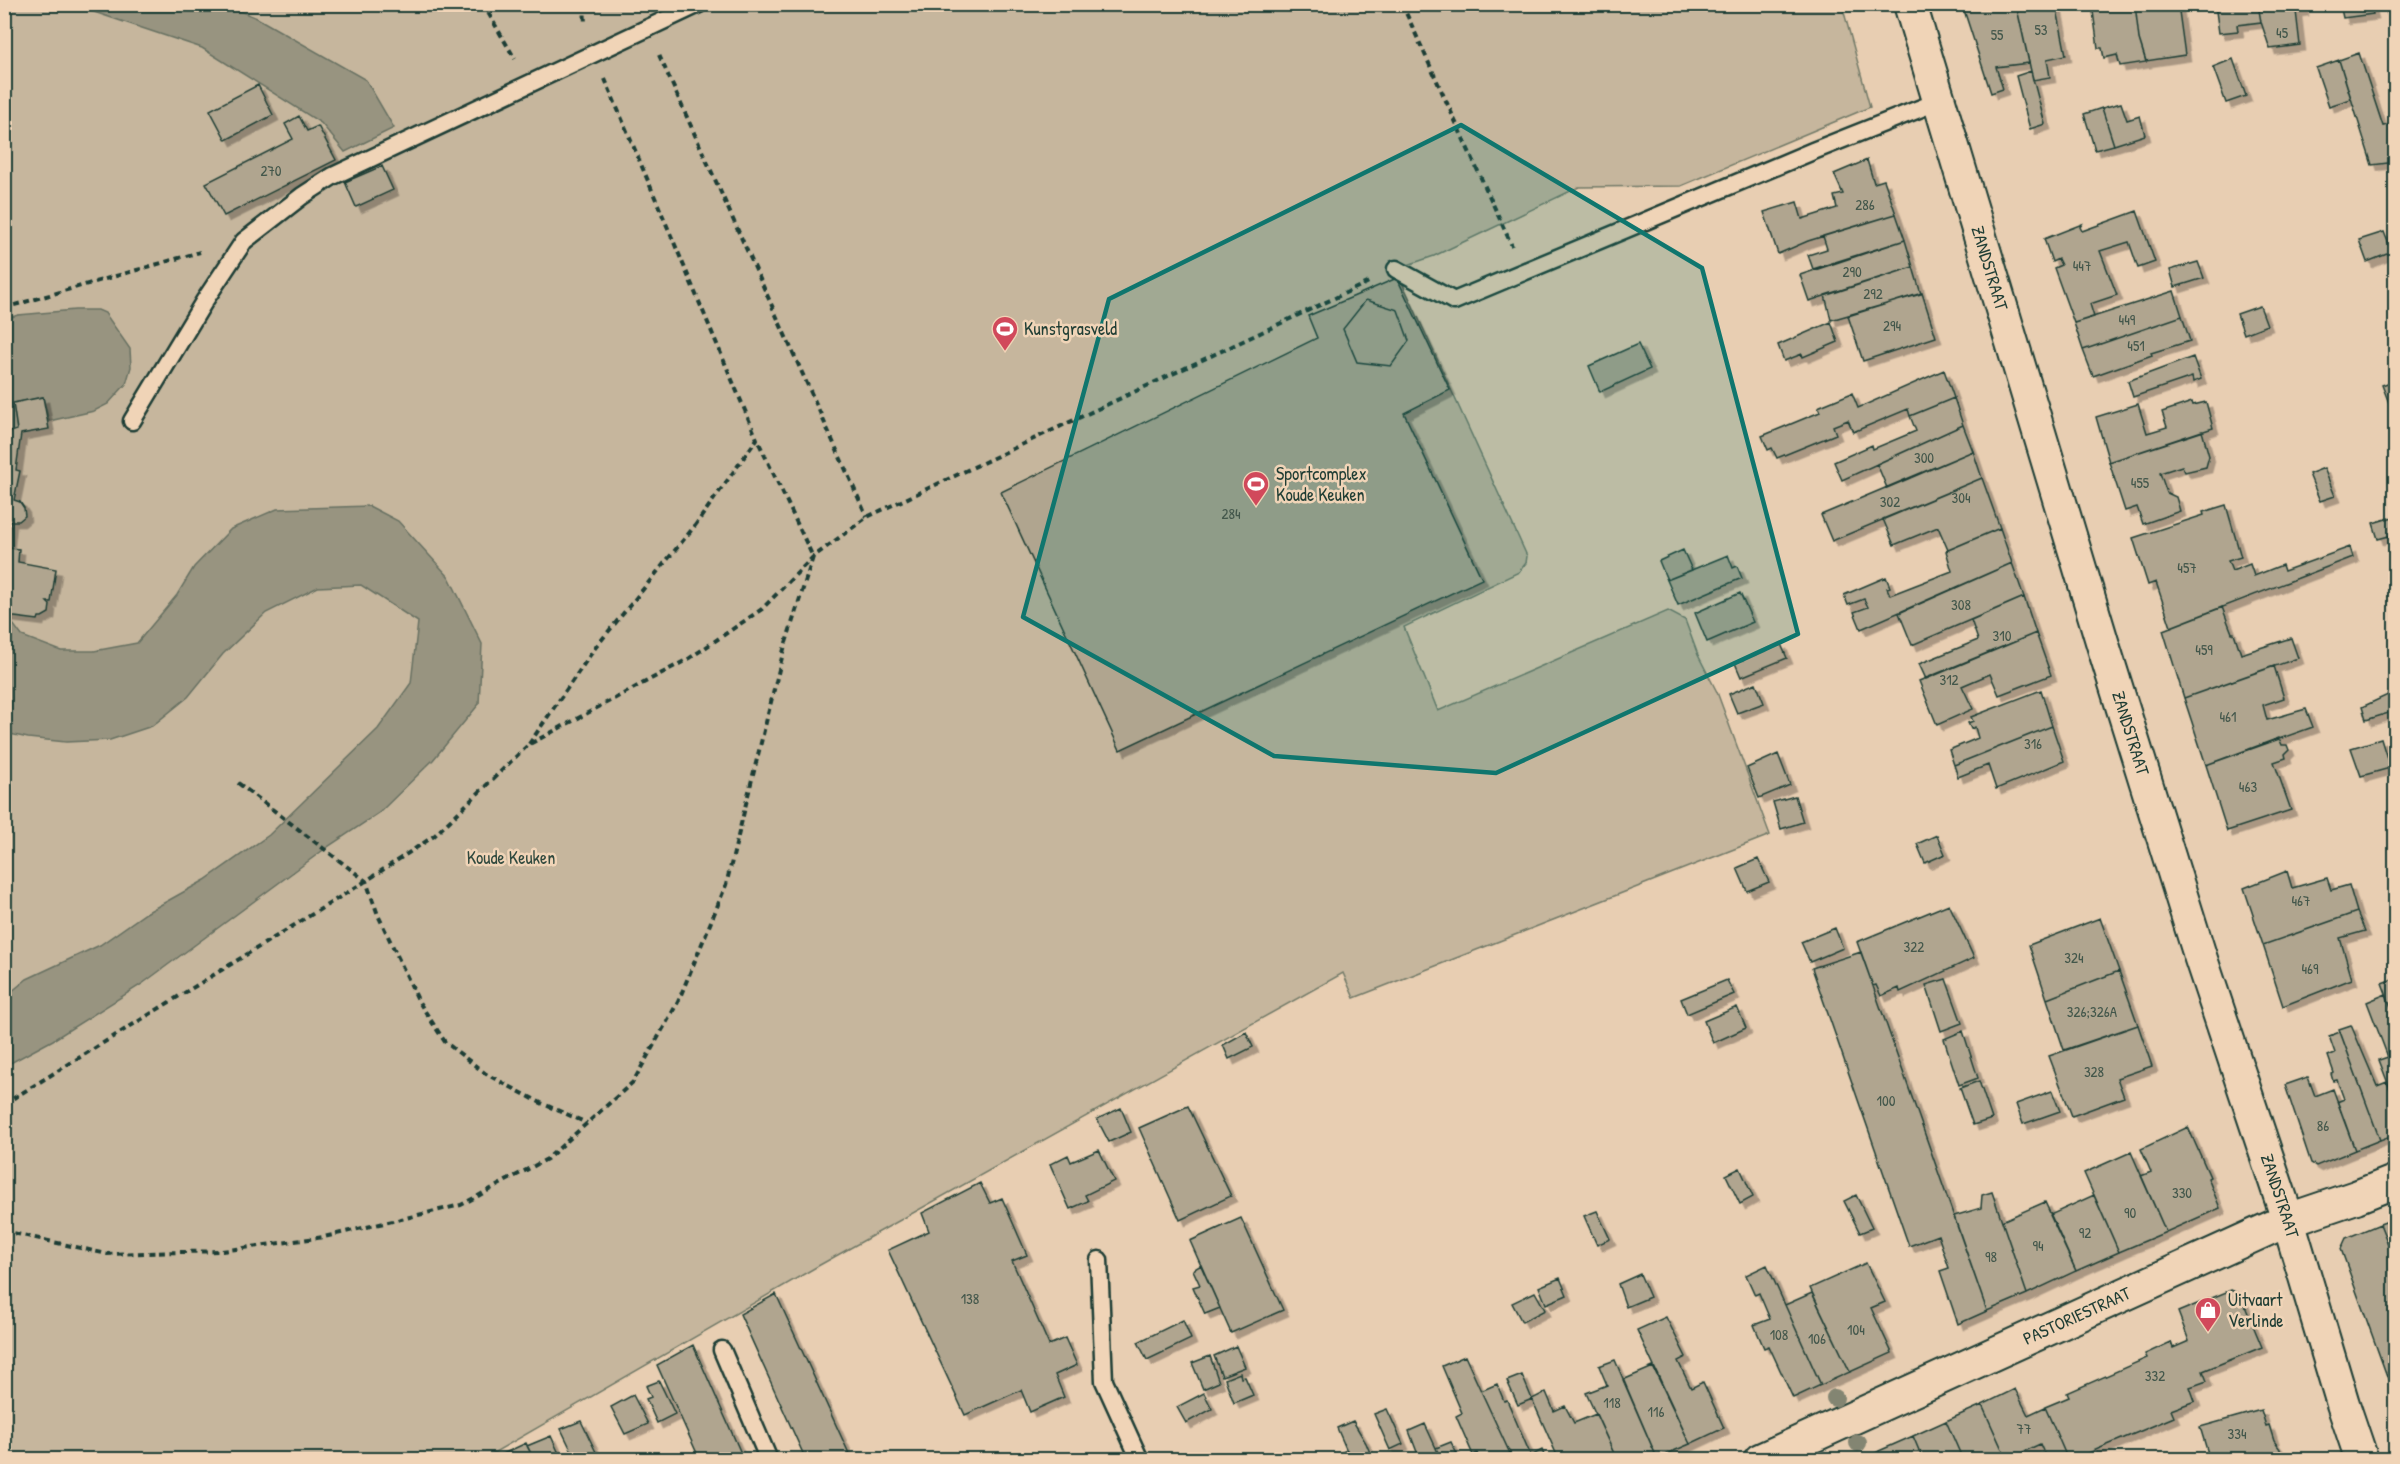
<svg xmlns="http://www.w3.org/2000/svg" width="2400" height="1464" font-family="'Patrick Hand',sans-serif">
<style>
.green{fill:#c6b69d;stroke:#727a68;stroke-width:1.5}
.water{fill:#989480;stroke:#687162;stroke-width:1.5}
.building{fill:#b0a58f;stroke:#1f3d34;stroke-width:1.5;filter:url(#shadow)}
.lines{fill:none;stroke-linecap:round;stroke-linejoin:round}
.service-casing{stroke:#1f3d34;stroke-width:21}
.minor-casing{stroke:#1f3d34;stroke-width:36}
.path{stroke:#1f3d34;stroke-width:4;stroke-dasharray:6 4.5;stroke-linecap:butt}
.service{stroke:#f0d4b7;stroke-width:16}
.minor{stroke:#f0d4b7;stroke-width:32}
.tree{fill:#838572}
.marked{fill:#0f766e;fill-opacity:0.2;stroke:#0f766e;stroke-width:4.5;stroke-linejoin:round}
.labels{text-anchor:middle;stroke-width:5;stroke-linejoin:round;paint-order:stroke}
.number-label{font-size:15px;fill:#43574b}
.street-label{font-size:18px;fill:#1f3d34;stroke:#f0d4b7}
.poi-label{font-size:18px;fill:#1f3d34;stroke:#f0d4b7;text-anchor:start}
.park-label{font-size:18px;fill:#30493e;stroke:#f0d4b7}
</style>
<defs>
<filter id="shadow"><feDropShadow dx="5.5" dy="5.5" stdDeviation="0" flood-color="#0004"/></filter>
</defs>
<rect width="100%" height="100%" fill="#e8ceb2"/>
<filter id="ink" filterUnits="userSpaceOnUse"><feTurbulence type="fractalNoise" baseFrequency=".0167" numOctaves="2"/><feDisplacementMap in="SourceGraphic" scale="12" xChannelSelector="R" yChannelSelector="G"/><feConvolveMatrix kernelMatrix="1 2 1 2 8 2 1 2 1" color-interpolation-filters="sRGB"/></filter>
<g filter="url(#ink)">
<!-- green -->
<path class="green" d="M5,5H1842L1870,107L1681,186L1579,187L1434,256L1396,269L1527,556L1526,563L1519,572L1404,627L1438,711L1668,611L1685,620L1698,655L1717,692L1770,835L1354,998L1343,973L818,1266L483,1459L5,1460Z"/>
<!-- water -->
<path class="water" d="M73,5H225L257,18L366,80L394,128L345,152L321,123L202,48Z
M75,310H98L105,313L130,349L131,367L126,384L108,404L94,411L49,421L43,397L13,403L17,430L5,434V319L18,315Z
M369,506L398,521L449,577L482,644L479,704L433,760L379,813L326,848L142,984L53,1040L5,1066V997L27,979L100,945L146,913L205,880L269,835L378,729L411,683L418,622L361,585L318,587L266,613L223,654L188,697L152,726L110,740L66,742L28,738L5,733V605H8L7,616L22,636L61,651H94L137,643L177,595L194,567L231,529L277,509Z"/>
<!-- building -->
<path class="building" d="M1977,4H2016L2029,63L1996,67L2003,89L1991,93L1963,7Z
M2016,4H2056L2066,55L2047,59L2050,77L2033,80Z
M2092,4H2135L2139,39L2146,62L2120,66L2117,55L2104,58L2102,48H2098Z
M2135,4H2178L2185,55L2146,61L2139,39Z
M2215,4H2258L2261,22L2237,25L2238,31L2219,33Z
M2258,4H2302L2303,10L2296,11L2300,45L2270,49L2261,22Z
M2340,4H2371L2373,14L2343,18Z
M2384,4H2396V35H2394Z
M2359,53L2383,126L2396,123V162L2372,165L2339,60Z
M2233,59L2246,96L2226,103L2213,67Z
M2339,60L2351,99L2329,106L2316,68Z
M2031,71L2045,124L2030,129L2016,76Z
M258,85L273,115L226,140L210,110Z
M2121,103L2127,120L2140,116L2145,135L2114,145L2102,108Z
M2102,108L2114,145L2095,150L2084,114Z
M299,116L307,131L318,126L336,160L224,216L206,183L293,139L285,124Z
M1867,160L1874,183L1884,180L1896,214L1808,241L1778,254L1764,212L1797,202L1802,219L1837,208L1834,196L1843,194L1834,174Z
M382,166L393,190L356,207L345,182Z
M2137,211L2155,262L2138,268L2129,242L2100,251L2117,295L2090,304L2094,317L2074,323L2054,268L2061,265L2058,259L2052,262L2044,239L2082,224L2080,227L2082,231Z
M1896,214L1905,240L1813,269L1808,255L1827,249L1823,236Z
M2384,232L2392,252L2367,262L2359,240Z
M1905,240L1913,267L1809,301L1800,275Z
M2198,262L2204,278L2175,287L2170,270Z
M1913,267L1921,294L1831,320L1825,295Z
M1397,278L1450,390L1404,413L1482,579L1120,750L1001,492L1317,338L1308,316Z
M2174,291L2182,316L2083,350L2074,323Z
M1922,293L1936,337L1863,361L1848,316Z
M1366,300L1398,310L1409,341L1391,366L1357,362L1343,329Z
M2260,306L2267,325L2244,334L2237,314Z
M2182,316L2190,341L2151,353L2152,355L2093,376L2083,350Z
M1831,322L1838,342L1803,357L1802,354L1784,361L1778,345Z
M1638,344L1650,369L1600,392L1589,366Z
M2193,357L2201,379L2193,382L2192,377L2133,397L2128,381Z
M1944,370L1954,398L1910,416L1908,409L1853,432L1848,420L1833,426L1836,434L1777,458L1772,448L1768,450L1762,436L1820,412L1818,407L1852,393L1858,408Z
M2396,380V421L2382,385Z
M43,397L49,429L21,434L16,470L20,471L14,500L20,502L24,508L25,516L19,521H11L8,548L19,549L18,562L56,569L51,602H47L50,605L49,613L42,617H39L38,620L7,616L8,605H4V434L17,430L13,403Z
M1954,398L1963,425L1842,480L1834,462L1872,445L1873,449L1916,431L1910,416Z
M2192,402L2193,405L2206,402L2213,428L2109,462L2096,417L2138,404L2147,433L2167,427L2162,412Z
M1963,425L1973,451L1887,488L1877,464Z
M2202,431L2209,456L2206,467L2185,472L2182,466L2160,473L2167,493L2176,497L2180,511L2143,524L2137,507L2125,511L2109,462Z
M1973,451L1982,478L1832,541L1821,515Z
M2324,468L2335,496L2320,501L2309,474Z
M1982,478L2000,528L1948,550L1938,527L1894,545L1883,519Z
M2226,505L2241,557L2228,561L2232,571L2250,564L2254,576L2282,565L2284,571L2350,547L2353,557L2171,627L2156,582L2148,585L2133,538L2204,515L2203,512Z
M2396,516V534L2378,539L2373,523Z
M2000,528L2012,563L1861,629L1854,612L1868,607L1864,599L1848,605L1844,595L1886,577L1890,587L1887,588L1890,595L1952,571L1946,551Z
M1683,550L1692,570L1667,580L1659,561Z
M1728,555L1733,568L1737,566L1742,578L1678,605L1667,580Z
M2012,563L2024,597L1912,645L1899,613Z
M1740,593L1753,622L1707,642L1695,613Z
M2024,597L2036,633L1926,679L1919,664L1978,640L1971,620Z
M2222,607L2232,633H2234L2241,654L2291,638L2298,658L2184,698L2163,630Z
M2036,633L2051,675L1999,695L1990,674L1962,686L1973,709L1937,725L1919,681Z
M1781,644L1787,658L1741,677L1735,663Z
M2274,666L2284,698L2263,705L2267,720L2306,709L2313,727L2206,765L2184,698Z
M1756,683L1764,703L1737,713L1729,694Z
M2041,690L2052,726L1954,765L1949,750L1978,738L1975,727L1971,729L1968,723L1973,721L1971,717Z
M2392,693L2395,711L2366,720L2362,707Z
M2052,726L2064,761L1996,789L1988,765L1958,777L1954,765Z
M2279,738L2282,745H2287L2289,750L2285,754L2286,758L2274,762L2291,810L2227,831L2206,765Z
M2381,739L2390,768L2361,776L2351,748Z
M1778,754L1790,785L1759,798L1747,768Z
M1795,796L1803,822L1781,829L1773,802Z
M1937,835L1945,854L1925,863L1917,844Z
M1758,859L1769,882L1747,891L1737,868Z
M2287,871L2292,888L2327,878L2331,890L2349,885L2357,912L2263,945L2244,888Z
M1949,904L1974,958L1900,992L1899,988L1881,996L1876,985L1873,986L1857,942Z
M2357,912L2365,931L2340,938L2352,979L2283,1006L2263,945Z
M2100,918L2119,971L2047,999L2029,945Z
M1835,928L1843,948L1810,962L1801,942Z
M1861,952L1987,1311L1958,1324L1940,1271L1949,1268L1938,1235L1909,1246L1812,968Z
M2119,971L2138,1025L2064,1050L2047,999Z
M2395,978L2396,979V1020L2382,983Z
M1946,979L1962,1023L1941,1031L1926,985Z
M1727,980L1734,994L1687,1014L1681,999Z
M2386,994L2396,1020V1104L2379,1060L2388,1057L2367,1002Z
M1737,1007L1746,1028L1713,1043L1704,1021Z
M2138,1025L2152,1066L2117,1078L2124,1097L2072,1116L2049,1056Z
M2351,1025L2377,1086L2387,1082L2396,1104V1134L2380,1140L2339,1029Z
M1963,1031L1978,1078L1959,1085L1944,1039Z
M1246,1032L1253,1047L1229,1059L1223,1045Z
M2340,1032L2380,1140L2355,1150L2337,1102L2344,1099L2337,1080L2333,1081L2331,1074L2334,1073L2328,1056L2335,1053L2329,1036Z
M2308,1077L2315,1096L2333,1089L2355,1150L2316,1166L2311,1163L2285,1085Z
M1979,1081L1992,1119L1973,1125L1960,1088Z
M2052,1091L2060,1111L2023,1124L2016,1104Z
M1188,1106L1231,1196L1180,1220L1139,1128Z
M1121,1108L1131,1132L1109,1142L1097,1119Z
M2188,1127L2210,1177L2208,1178L2220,1208L2166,1232L2141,1176L2151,1172L2141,1149Z
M1099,1150L1114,1181L1085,1195L1088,1201L1070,1209L1050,1164L1068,1155L1071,1162Z
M2131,1152L2166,1232L2119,1252L2084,1173Z
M1740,1168L1753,1197L1740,1204L1726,1175Z
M980,1183L990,1203L1002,1198L1027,1255L1012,1261L1049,1345L1065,1338L1077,1365L1055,1375L1064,1397L1030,1412L1021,1390L965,1415L888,1250L929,1231L922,1213Z
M1992,1192L2027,1294L1987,1311L1954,1216L1981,1208L1982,1195Z
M1856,1195L1872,1228L1860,1233L1844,1201Z
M2094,1195L2119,1252L2076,1271L2050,1215Z
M2045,1202L2076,1271L2027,1294L2002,1221Z
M1597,1211L1610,1239L1597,1245L1584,1216Z
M1241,1218L1283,1310L1231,1333L1190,1241Z
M2396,1218V1264L2380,1224Z
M2380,1224L2396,1264V1401L2341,1249L2346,1238Z
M1866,1263L1885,1302L1871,1308L1892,1353L1850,1372L1810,1288Z
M1201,1265L1220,1308L1205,1314L1193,1287L1200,1285L1193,1270Z
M1767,1265L1821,1385L1793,1398L1769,1346L1764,1348L1754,1325L1770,1319L1759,1293L1755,1295L1746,1275Z
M1640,1274L1650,1297L1626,1307L1618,1284Z
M1560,1278L1567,1295L1546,1304L1539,1287Z
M2231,1290L2240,1294L2262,1347L2203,1371L2207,1381L2190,1387L2195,1401L2171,1410L2174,1417L2072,1460H2068L2045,1407L2069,1397L2067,1393L2147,1358L2145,1354L2171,1342L2173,1348L2189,1341L2178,1312Z
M1535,1292L1545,1310L1522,1322L1512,1303Z
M1812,1293L1850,1372L1821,1385L1785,1305Z
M776,1294L852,1460H806L740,1314Z
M1666,1317L1686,1357L1678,1361L1691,1388L1703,1382L1724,1428L1690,1444L1637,1330Z
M1183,1320L1191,1339L1147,1360L1138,1342Z
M693,1345L744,1460H700L657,1365Z
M1236,1346L1245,1367L1222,1376L1214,1356Z
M1210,1356L1219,1382L1203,1389L1192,1363Z
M1465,1356L1481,1391L1513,1460H1480L1477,1453L1473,1455L1456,1416L1462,1413L1442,1366Z
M1615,1360L1657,1458L1654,1460H1617L1586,1393L1607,1385L1599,1366Z
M1653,1367L1690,1444L1657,1458L1623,1380Z
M1240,1373L1241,1378L1245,1377L1253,1395L1234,1403L1225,1379Z
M1522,1375L1532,1399L1518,1405L1507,1381Z
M659,1381L675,1414L657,1423L646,1399L651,1397L646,1386Z
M1497,1384L1504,1401L1507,1400L1531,1456L1542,1450L1546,1460H1513L1481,1391Z
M2015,1389L2028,1415L2045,1407L2068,1460H2047L2040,1444L2023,1452L2026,1460H2007L1982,1405Z
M1546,1392L1554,1411L1565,1406L1574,1423L1596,1414L1617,1460H1559L1532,1399Z
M1204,1393L1212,1409L1186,1423L1177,1407Z
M633,1395L648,1424L625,1434L611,1407Z
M1982,1405L2007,1460H1963L1946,1421Z
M1387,1409L1403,1444L1390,1450L1374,1414Z
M2261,1410L2266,1426L2269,1425L2274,1441L2280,1449L2281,1460H2210L2200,1427Z
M581,1421L596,1452L576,1460L561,1429Z
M1353,1421L1366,1443L1373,1460H1351L1337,1428Z
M1946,1421L1963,1460H1923L1913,1436Z
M1425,1424L1436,1448L1441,1460H1420L1409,1431Z
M551,1436L562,1460H534L527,1446Z
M1913,1436L1923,1460H1882L1879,1451Z
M1451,1442L1460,1460H1441L1436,1448Z
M526,1443L534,1460H493L492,1459Z
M1347,1450L1351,1460H1329L1328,1458Z
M1879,1451L1882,1460H1865L1866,1458Z"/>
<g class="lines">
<!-- service casing -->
<g class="service-casing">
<path id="service" d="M1396,269L1454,301L1813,151L1939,101
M132,421L205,300L244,241L302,196L333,176L699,4
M1099,1260L1104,1381L1140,1460
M722,1350L769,1460"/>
</g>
<!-- minor casing -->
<g class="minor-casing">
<g id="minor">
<path id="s1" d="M1910,4L2104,648L2201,959L2288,1220L2343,1404L2362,1460"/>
<path id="s2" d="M1760,1460L2288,1220L2356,1197L2396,1181"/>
</g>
</g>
<!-- path -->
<path class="path" d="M483,4L515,59
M584,4L585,24
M1402,4L1512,246
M659,55L867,517
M4,308L200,252
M529,744L595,648L694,527L757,439L605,79
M238,783L366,881L378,915L419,1002L445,1042L486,1074L541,1103L587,1123
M4,1104L366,881L434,836L528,745L690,658L762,609L813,557L867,517L1371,281
M4,1231L107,1254L222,1251L324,1237L461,1205L547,1159L633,1082L678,1002L726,885L784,649L813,557L757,439"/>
<!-- service -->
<use href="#service" class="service"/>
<!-- minor -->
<use href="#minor" class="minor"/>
</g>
<!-- trees -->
<g class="tree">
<circle cx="1835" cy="1398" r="9"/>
<circle cx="1858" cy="1443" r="9"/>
</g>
</g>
<!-- marked area -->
<path class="marked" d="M1461,125L1702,268L1798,634L1496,773L1274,756L1023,617L1109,299Z"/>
<!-- icons -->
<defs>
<g id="stadium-pin" transform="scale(1.35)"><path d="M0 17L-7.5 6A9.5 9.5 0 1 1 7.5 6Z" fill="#d1495b" stroke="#f0d4b7"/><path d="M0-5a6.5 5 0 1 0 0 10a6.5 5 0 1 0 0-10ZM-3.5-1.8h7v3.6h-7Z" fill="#fff"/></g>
<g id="shop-pin" transform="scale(1.35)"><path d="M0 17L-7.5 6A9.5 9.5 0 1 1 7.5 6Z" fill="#d1495b" stroke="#f0d4b7"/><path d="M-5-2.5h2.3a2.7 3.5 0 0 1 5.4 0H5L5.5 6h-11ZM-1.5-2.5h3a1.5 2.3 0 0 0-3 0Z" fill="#fff"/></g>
</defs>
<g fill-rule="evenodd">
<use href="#stadium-pin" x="1005" y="329"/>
<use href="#stadium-pin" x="1256" y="484"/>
<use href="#shop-pin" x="2208" y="1310"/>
</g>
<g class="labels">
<!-- number labels -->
<g class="number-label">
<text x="2041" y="35">53</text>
<text x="2282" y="38">45</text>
<text x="1997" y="40">55</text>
<text x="271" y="176">270</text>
<text x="1865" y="210">286</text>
<text x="2082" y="271">447</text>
<text x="1852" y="277">290</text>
<text x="1873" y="299">292</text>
<text x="2127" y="325">449</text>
<text x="1892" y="331">294</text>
<text x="2136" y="351">451</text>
<text x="1924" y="463">300</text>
<text x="2140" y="488">455</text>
<text x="1961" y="503">304</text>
<text x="1890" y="507">302</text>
<text x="1231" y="519">284</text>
<text x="2187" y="573">457</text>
<text x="1961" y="610">308</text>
<text x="2002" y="641">310</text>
<text x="2204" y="655">459</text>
<text x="1949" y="685">312</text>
<text x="2228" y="722">461</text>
<text x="2033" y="749">316</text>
<text x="2248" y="792">463</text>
<text x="2301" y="906">467</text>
<text x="1914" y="952">322</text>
<text x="2074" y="963">324</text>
<text x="2310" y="974">469</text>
<text x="2092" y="1017">326;326A</text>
<text x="2094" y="1077">328</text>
<text x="1886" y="1106">100</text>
<text x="2323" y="1131">86</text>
<text x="2182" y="1198">330</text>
<text x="2130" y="1218">90</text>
<text x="2085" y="1238">92</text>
<text x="2038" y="1251">94</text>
<text x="1991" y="1262">98</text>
<text x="970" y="1304">138</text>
<text x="1856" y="1335">104</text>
<text x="1779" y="1340">108</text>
<text x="1817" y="1344">106</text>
<text x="2155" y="1381">332</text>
<text x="1612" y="1408">118</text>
<text x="1656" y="1417">116</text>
<text x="2024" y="1434">77</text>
<text x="2237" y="1439">334</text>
</g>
<!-- street labels -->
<g class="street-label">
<text dy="6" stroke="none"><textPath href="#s1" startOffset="276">ZANDSTRAAT</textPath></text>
<text dy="6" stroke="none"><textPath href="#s1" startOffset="762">ZANDSTRAAT</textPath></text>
<text dy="6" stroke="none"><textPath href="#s1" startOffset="1248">ZANDSTRAAT</textPath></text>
<text dy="6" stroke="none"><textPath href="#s2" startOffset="348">PASTORIESTRAAT</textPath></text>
</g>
<!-- poi labels -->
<g class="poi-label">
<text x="1024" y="335">Kunstgrasveld</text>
<text x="1276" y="480">Sportcomplex<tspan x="1276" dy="21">Koude Keuken</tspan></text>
<text x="2228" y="1306">Uitvaart<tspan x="2228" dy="21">Verlinde</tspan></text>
</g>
<!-- park labels -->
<g class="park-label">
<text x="511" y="864">Koude Keuken</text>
</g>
</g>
<!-- margin -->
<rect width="2400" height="1464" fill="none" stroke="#f0d4b7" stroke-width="24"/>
<rect x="12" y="12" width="2376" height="1440" fill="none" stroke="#1f3d34" stroke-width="2" filter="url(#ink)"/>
</svg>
